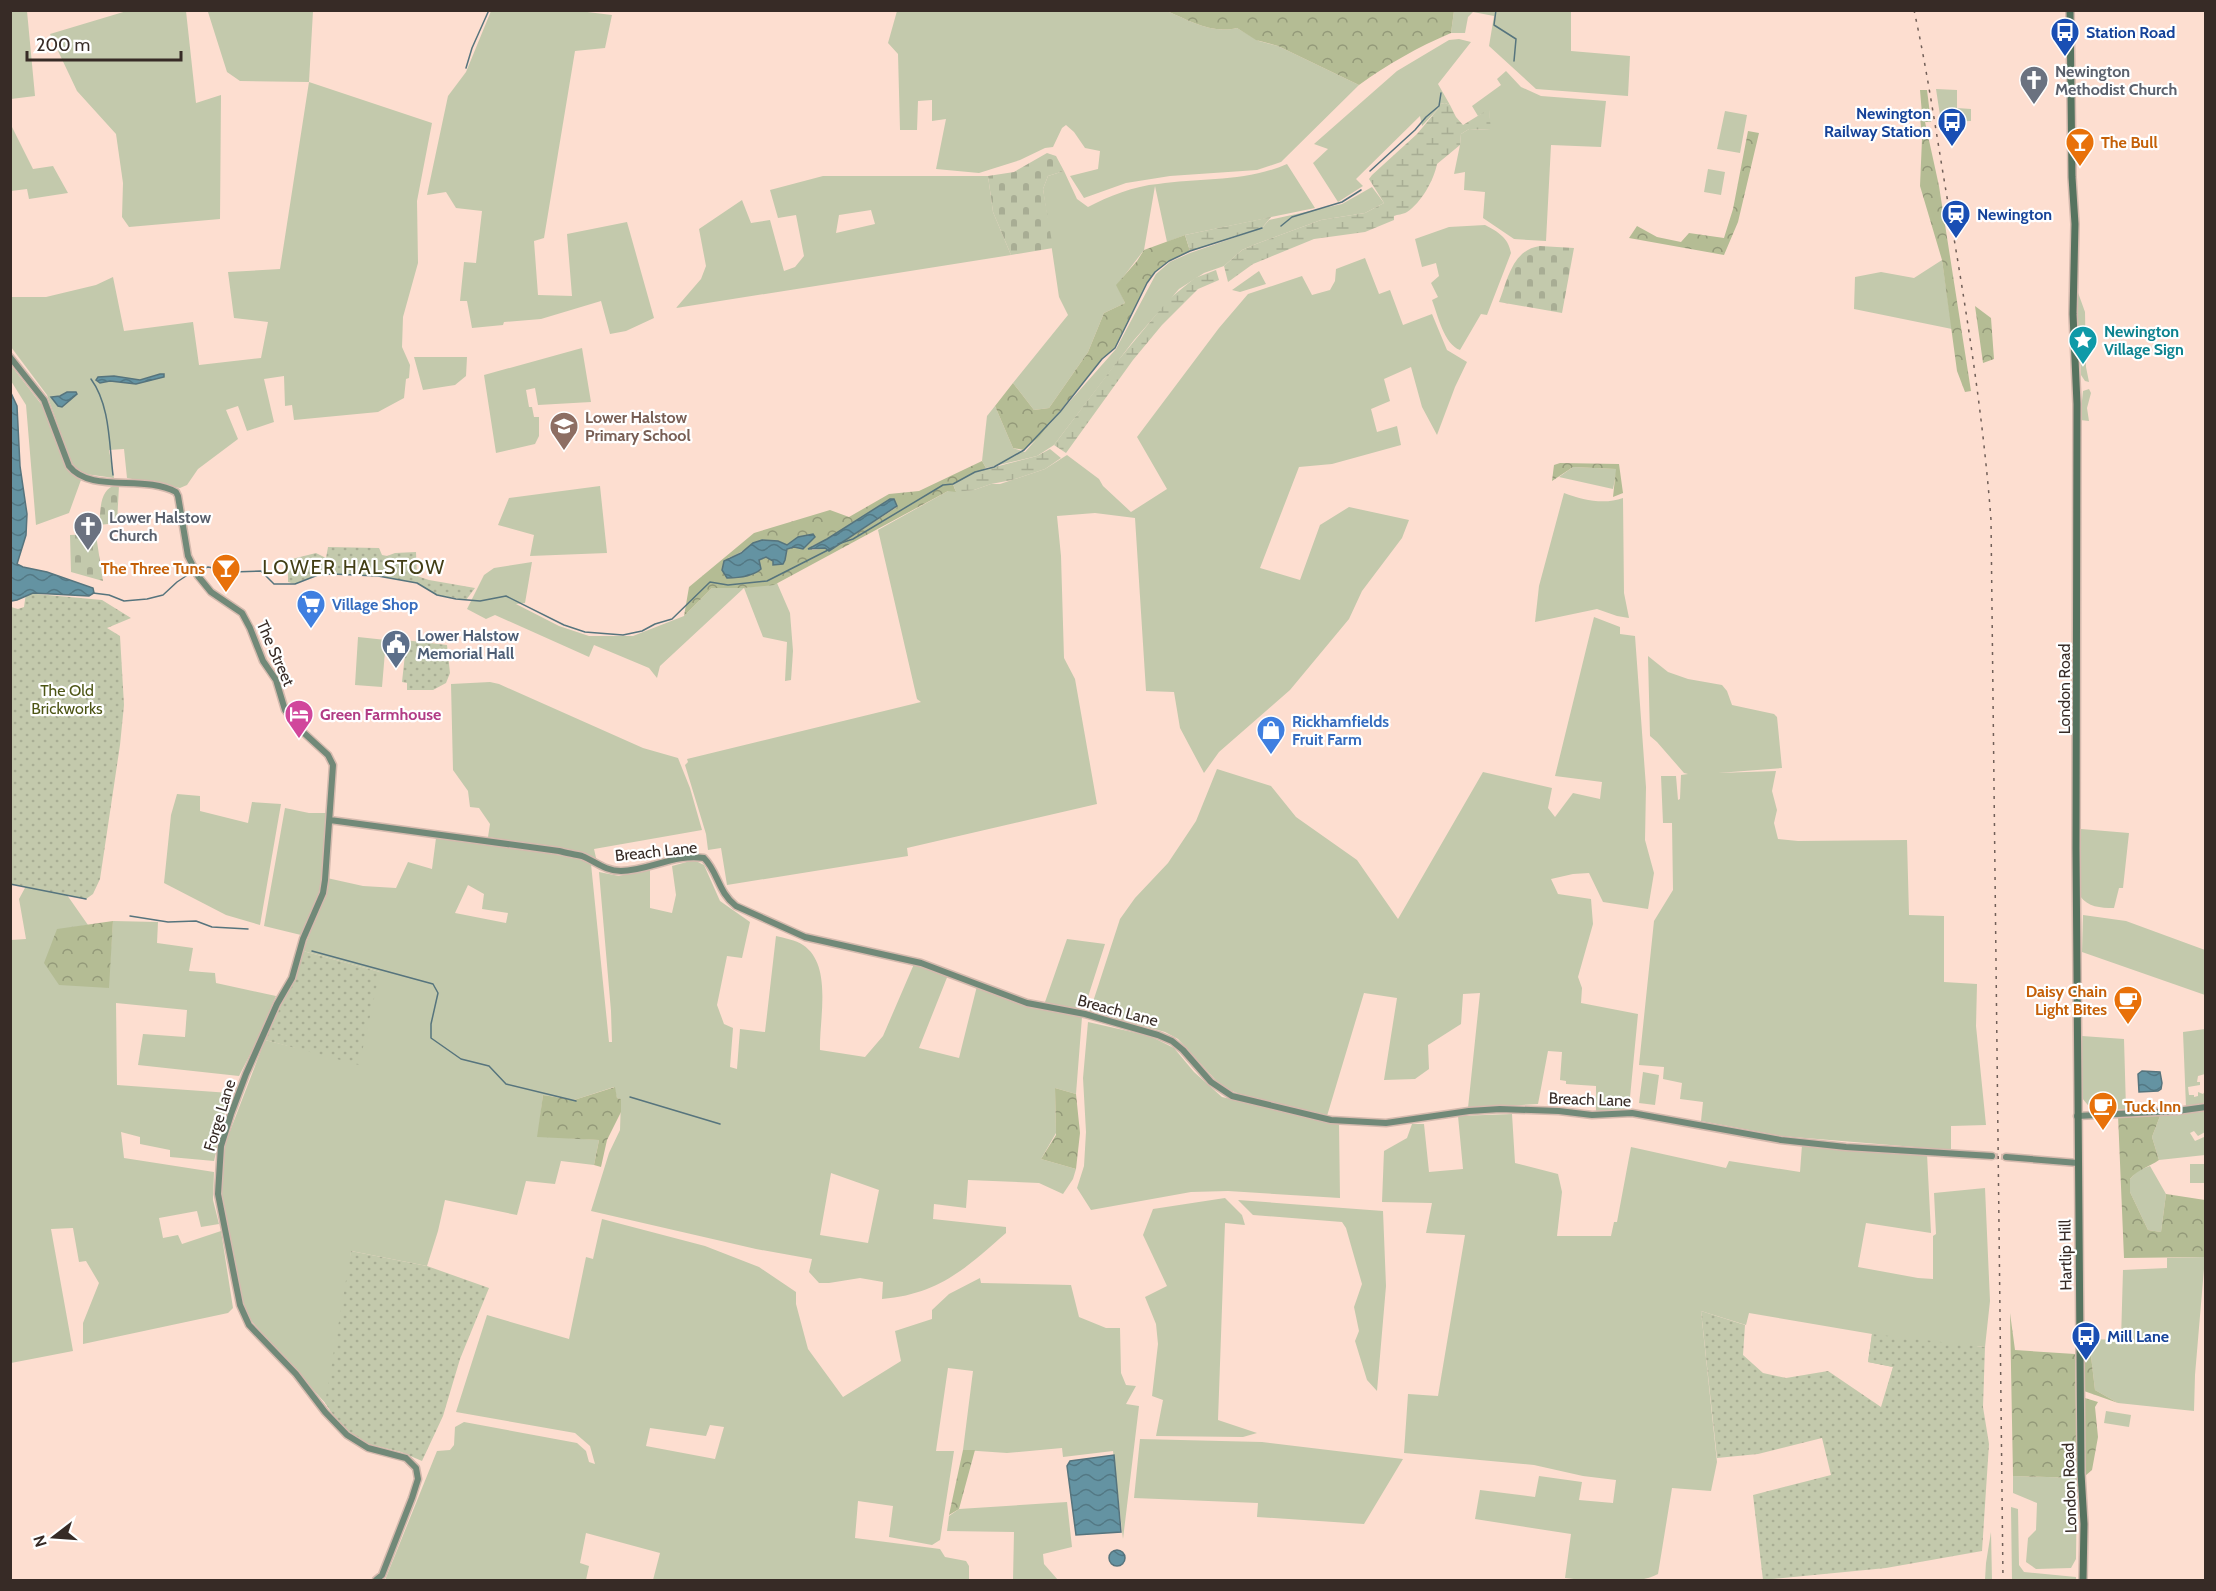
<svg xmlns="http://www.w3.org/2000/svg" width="2216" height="1591" font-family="Cabin,sans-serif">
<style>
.green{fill:#c3c9ac;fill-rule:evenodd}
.forest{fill:url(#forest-crowns);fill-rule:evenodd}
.wetland{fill:url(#wetland-marsh)}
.cemetery{fill:url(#cemetery-stones)}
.park{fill:url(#park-dots)}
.water{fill:url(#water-waves);stroke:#56747d;stroke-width:1.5}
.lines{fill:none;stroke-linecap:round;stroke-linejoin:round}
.stream{stroke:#56747d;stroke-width:1.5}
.secondary-tunnel{stroke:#d5baae;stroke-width:6;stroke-dasharray:6 3;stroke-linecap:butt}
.secondary-casing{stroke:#d5baae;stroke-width:9}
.primary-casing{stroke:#d5baae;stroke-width:10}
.secondary{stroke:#718978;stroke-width:6}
.primary{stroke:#56735f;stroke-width:7}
.rail{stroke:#715f58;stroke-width:1.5;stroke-dasharray:3 6;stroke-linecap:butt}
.labels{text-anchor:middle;stroke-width:4.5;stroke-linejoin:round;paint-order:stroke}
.transit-label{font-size:16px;font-weight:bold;fill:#164399;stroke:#fff;text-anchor:start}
.worship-label{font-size:16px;font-weight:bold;fill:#5b616d;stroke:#fff;text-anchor:start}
.food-label{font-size:16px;font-weight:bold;fill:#c56008;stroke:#fff;text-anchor:start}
.culture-label{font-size:16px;font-weight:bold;fill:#0d838f;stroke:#fff;text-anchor:start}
.education-label{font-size:16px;font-weight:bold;fill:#785e54;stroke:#fff;text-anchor:start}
.shop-label{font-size:16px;font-weight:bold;fill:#366cbe;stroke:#fff;text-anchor:start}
.service-label{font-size:16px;font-weight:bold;fill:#4e5e75;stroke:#fff;text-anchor:start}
.street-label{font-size:16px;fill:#372b26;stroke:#fff}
.park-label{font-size:16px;fill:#4d5515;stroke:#fff}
.hotel-label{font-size:16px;font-weight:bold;fill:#b23c85;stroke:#fff;text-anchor:start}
.quarter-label{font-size:20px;letter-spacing:1.5px;fill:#423e15;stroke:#fff}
</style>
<defs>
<pattern id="forest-crowns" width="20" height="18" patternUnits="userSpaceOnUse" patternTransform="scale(1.5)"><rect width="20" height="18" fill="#b4bc94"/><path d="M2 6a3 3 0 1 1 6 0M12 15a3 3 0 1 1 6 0" fill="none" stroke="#939979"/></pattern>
<pattern id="wetland-marsh" width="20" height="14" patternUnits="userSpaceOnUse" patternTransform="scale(1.5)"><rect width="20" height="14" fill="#c3c9ac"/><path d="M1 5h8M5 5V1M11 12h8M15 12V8" fill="none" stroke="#a8ad94"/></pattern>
<pattern id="cemetery-stones" width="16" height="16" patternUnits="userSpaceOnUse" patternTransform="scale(1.5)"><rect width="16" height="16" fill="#c3c9ac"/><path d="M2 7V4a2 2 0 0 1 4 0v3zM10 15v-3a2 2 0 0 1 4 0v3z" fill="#a8ad94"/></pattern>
<pattern id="park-dots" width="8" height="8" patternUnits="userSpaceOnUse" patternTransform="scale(1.5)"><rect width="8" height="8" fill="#c3c9ac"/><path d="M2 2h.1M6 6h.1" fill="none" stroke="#a8ad94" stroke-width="1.8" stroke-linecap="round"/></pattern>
<pattern id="water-waves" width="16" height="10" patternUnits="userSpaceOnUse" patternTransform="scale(1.5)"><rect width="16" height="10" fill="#6493a2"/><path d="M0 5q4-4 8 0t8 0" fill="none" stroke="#537884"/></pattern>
</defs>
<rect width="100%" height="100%" fill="#fdded0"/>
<!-- green -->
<path class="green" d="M130,10L186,11L196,103L221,95L220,219L129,227L122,217L123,183L116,134L77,91L50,34Z
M571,10L612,15L605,48L575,51L544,238L534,241L538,295L572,296L567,234L627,222L654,318L626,331L610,334L601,301L541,319L504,322L503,325L472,328L467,301H460L464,262L476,263L482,211L456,208L446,192L427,195L448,96L466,72L491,11Z
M10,11H27L35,96L11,99Z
M200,11H313L309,82L432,123L417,201L418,263L403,317L402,347L410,365L409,378L406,379L404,398L378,412L294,420L292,405L285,406L284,376L264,379L274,422L247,431L238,406L226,410L238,439L198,469L187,485L180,488L127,478L124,449L109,450L114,478L78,473L72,465L47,395L11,347L10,297H46L96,285L113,277L124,331L193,322L199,365L261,358L268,322L234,318L228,272L280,269L309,82L240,81L227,72L208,12ZM156,375L159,378C139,384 119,379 100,383L98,377L114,376L140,380Z
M897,11H1167C1190,21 1211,34 1237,28L1259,41L1278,46L1359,85L1281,162L1257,170L1170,176L1126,183L1084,198L1070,176L1098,169L1100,151L1085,148L1074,132L1066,125L1062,128L1053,147L1045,148L1020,160L979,173L936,169L946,119L932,121V100L918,101L917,130H900L898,54L888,43Z
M1454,11H1571V51L1630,56L1628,96L1536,89L1489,46L1494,16L1473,12L1468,17L1465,33H1451Z
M1459,39L1471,42L1438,84L1450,105L1445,103L1440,104L1438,109L1422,126L1420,116L1356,179L1363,186L1338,202L1313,163L1328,149L1314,144L1397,71L1449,40Z
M1506,71L1521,87L1541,96L1606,101L1601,147L1551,145L1546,241L1514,239L1483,218L1485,192L1464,190L1465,172L1454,174L1460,145L1461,134L1469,129L1490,130L1489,110L1478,116L1472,106L1501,85L1497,79Z
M1936,89L1957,90V108L1971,109V121L1941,122Z
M1725,111L1747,115L1740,153L1717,149Z
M10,123L33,169L53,166L68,193L29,199L27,189L11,191Z
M1287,164L1315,208L1185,235L1167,242L1155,186L1144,250L1117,285L1125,303L1104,313L1088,352L1049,408L1034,410L1013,383L1068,315L1059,297L1043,189L1048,176L1064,171L1077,199L1088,207C1109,196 1134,186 1158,184C1201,178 1246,182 1287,164Z
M1708,169L1725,172L1721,195L1704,192Z
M823,176H988L993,212L1011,255L676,308L701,279L706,266L699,229L742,200L751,223L770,220L784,271L795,267L804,256L796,215L778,218L770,190ZM871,210L875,224L836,233L839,215Z
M1372,187L1384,203L1365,213L1321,220L1256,244L1242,250L1224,266L1204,273L1179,289L1134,340L1054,445L1037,456L986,468L982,461L987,416L995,406L1013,448L1025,452L1116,349L1156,274L1170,262L1190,253L1262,228L1269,220L1342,204Z
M1485,225C1498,232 1508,237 1511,253L1487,315L1481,314L1460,350C1444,344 1438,316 1432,300L1438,297L1431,283L1439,276L1436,263L1422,267L1415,239L1449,227Z
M1365,258L1379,294L1390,290L1403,325L1432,314L1447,350L1467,362L1455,387L1437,435L1422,407L1411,367L1384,379L1390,401L1371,409L1377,432L1397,426L1401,445L1332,464L1299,467L1260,568L1300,580L1320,525L1349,507L1409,520L1402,538L1362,591L1349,619L1290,690L1219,752L1204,773L1180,728L1174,692L1146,691L1135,518L1095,513L1057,516L1061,556L1064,658L1075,679L1097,804L907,848L908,856L727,885L721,848L708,850L706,834L685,765L688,762L687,759L921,702L917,699L878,530L948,491L974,490L991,484H1000L1045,469L1067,455L1099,479L1103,486L1131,512L1167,489L1137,437L1219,328L1248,294L1302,276L1312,295L1330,290L1335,281L1336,269Z
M1942,260L1952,329L1854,309L1855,277L1881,272L1914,278Z
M1259,271L1266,284L1240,292L1232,290Z
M2076,287L2085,312L2086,367L2089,382L2085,381L2081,375Z
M582,348L591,402L538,405L535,388L526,390L529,407H532L534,417H539V436L535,444L496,453L484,375Z
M414,357H467L466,376L455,385L423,390Z
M10,364L45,409L69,471L81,480L69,513L36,525L26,405L11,381Z
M2089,389L2091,393L2087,408L2089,421L2080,420L2083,391Z
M1573,467L1617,469L1613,489L1559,477Z
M600,486L607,553L530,556L534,535L498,525L509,498Z
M1564,493C1583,500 1604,505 1623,498L1624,593L1629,618L1617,616L1597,609L1535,622L1539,586Z
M532,562L525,603L516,604L559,626L589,636H633L684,616L712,588H744L777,583L790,613L793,651L791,680L785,681L787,642L763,637L744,588L660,666L657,678L649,668L594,645L589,657L495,615L486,619L467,609L484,575L494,568Z
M1594,617L1620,627V634L1635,636L1646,787L1645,840L1654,873L1648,909L1603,902L1589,873L1573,874L1551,879L1558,894L1591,899L1593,924L1578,977L1582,988L1581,1003L1638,1014L1629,1108L1596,1112V1086L1566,1084V1081L1560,1080L1562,1052L1548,1051L1538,1104L1468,1108L1480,993L1463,994L1461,1024L1428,1045L1429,1069L1415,1079L1384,1080L1397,998L1364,993L1327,1116L1247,1097L1222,1087L1178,1039L1165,1032L1090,1011L1120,919L1135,898L1168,863L1196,821L1217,769L1271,786L1296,817L1357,860L1398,919L1483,772L1552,788L1548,808L1555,817L1573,793L1600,799L1602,782L1555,776Z
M358,637L386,640L382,687L355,685Z
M1648,656L1668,672L1688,679L1722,685L1727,691L1732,705L1774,714L1777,717L1782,768L1718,773L1776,771L1772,791L1777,810L1774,823L1778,839L1798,841L1907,840L1909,915L1944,916V982L1977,984L1976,1026L1986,1125L1951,1126V1150L1781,1136L1701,1121L1703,1102L1680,1099L1682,1083L1663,1079L1664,1067L1639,1065L1654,921L1673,890L1672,823H1663L1661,776H1676L1678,800L1680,799L1681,775L1688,774L1684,773L1657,742L1650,736Z
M490,682L499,684L643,748L678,758L690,788L702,830L594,849L597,862L582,853L488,837L490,824L479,808L470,807L468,791L453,770L451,684Z
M177,794L200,796V811L248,823L252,802L281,804L260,925L226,915L164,883L171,815Z
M285,808L309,813H328L321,888L301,935L264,926Z
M2081,829L2129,833L2123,888H2119L2114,908C2100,908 2088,907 2080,896Z
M436,838L531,850L580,859L591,864L609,1042H612L611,1011L599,872L619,876L650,868V908L672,913L676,895L672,866L694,860L704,865L720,901L750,922L742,958L727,956L717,1005L724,1024L733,1028L730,1067L737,1069L740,1029L765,1032L776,936C784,938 796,940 803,945C833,965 819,1019 820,1050L865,1057L883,1036L914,964L948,975L919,1048L959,1058L977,986L1013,1002L1082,1017L1076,1094L1055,1088L1056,1133L1041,1159L1076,1169L1073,1179L1063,1194L1039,1183L968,1180L966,1208L934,1204L933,1219L1006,1227V1233C965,1269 939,1294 882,1299L883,1282L860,1278L829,1283H819L809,1272L812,1259L756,1249L591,1211L609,1153L620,1130L621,1099L617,1098L614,1087L574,1100L543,1095L538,1136L599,1140L594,1165L561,1161L555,1184L526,1181L517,1215L445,1200L438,1231L427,1266L351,1251L340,1425L327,1405L246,1315L221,1197L225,1144L265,1040L297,1048L380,972L303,951L324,896L327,878L363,886L396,888L408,862L432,869ZM468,885L484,894L482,909L508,913L506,923L455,913ZM831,1173L879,1190L868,1243L820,1235Z
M26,886L67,895L88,925L57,930L108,988L113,921L158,922L157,943L193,948L189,971L215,973L216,983L276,996L255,1045L239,1076L138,1065L143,1034L185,1037L187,1010L116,1003L117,1085L230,1093L214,1161L170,1157V1150L140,1144V1137L121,1132L124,1158L214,1172L213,1200L219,1224L201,1227L197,1211L159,1218L163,1238L178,1235L182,1244L221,1231L233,1308L228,1313L83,1344V1323L99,1283L86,1261L79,1262L73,1228L51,1229L73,1351L11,1363V940L26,939L19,899Z
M2083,915L2126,921L2205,950V995L2082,952Z
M1067,939L1105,944L1087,1000C1076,1015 1060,1006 1045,1002Z
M1088,1022L1150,1036L1174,1048L1194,1072L1222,1097L1339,1124L1340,1198L1228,1191L1191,1192L1091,1210L1077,1188L1084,1166L1086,1132L1083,1078Z
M2205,1029V1074L2198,1076L2197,1082H2200V1085L2188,1087L2189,1095H2194V1097L2198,1096V1092L2203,1094L2205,1091V1104L2186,1107L2183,1032Z
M2082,1036L2124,1039L2126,1109L2092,1110L2082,1098Z
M1643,1072L1659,1075L1655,1105L1639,1103Z
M2205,1111V1132L2198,1136L2194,1131L2190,1133L2195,1141L2204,1137L2205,1140V1155L2159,1160L2152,1137L2160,1116Z
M1512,1114L1515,1163L1558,1174L1562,1192L1557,1236H1611L1614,1222H1617L1631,1147L1726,1168L1729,1161L1800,1172L1802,1145L1927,1154L1931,1233L1866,1223L1858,1267L1918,1278L1933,1279V1236L1936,1234L1934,1193L1985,1188L1990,1301L1985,1347L1977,1346L1882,1407L1893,1367L1868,1362L1872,1334L1749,1313L1746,1325L1701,1311L1717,1462L1711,1491L1672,1488L1658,1574C1636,1586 1590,1581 1565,1578L1571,1534L1475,1519L1480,1490L1535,1497L1539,1476L1582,1482L1579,1500L1613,1503L1616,1480L1583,1476L1534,1465L1404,1453L1408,1394L1438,1396L1465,1235L1426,1233L1432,1203L1382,1202L1384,1151L1407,1138L1412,1124H1424L1429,1172L1463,1169L1458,1116Z
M2190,1164H2205V1183H2190Z
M2150,1166L2166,1194L2161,1232L2148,1230L2130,1192V1179L2137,1171Z
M1225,1198L1242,1215L1245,1225L1225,1223L1218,1420L1257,1433L1243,1437L1156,1436L1163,1400L1152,1396L1158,1344L1156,1324L1145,1297L1167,1286L1143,1235L1153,1209Z
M1238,1200L1383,1211L1386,1286L1377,1391L1367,1380L1355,1341L1359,1331L1354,1307L1362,1284L1346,1228L1342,1222L1253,1215Z
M602,1219L705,1246L759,1267L796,1292V1304L808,1349L843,1397L901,1361L895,1331L932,1319V1310L949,1294L980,1278L981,1283L1071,1285L1079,1317L1106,1328H1120L1121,1373L1126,1385L1136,1386L1126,1404L1139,1406L1123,1539L1113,1451L1063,1457L1062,1448L1007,1453L963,1450L973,1371L948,1368L936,1451H954L940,1540L932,1545L889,1537L893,1506L858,1501L855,1538L940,1549L945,1557L966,1561L969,1566V1580H653L660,1553L586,1533L580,1563L589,1566L586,1580H385L437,1451L450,1450L454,1445L455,1427L464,1422L577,1443L586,1451L589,1462L595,1464L590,1446L575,1433L456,1412L487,1315L569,1339L586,1257L593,1259ZM710,1425L724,1427L715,1459L646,1446L650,1428L706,1436Z
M2205,1257L2195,1375L2194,1411L2118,1403L2095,1390L2089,1339L2121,1340L2123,1270L2167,1268V1258Z
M2106,1411L2131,1415L2129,1427L2104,1423Z
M1140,1439L1262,1442L1403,1459L1364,1524L1257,1517L1258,1503L1134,1498Z
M2013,1476L2077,1478L2076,1559L2071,1568L2036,1569L2026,1562L2028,1538L2036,1530L2037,1503L2013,1493Z
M1067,1502L1072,1547L1043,1554L1044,1564L1058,1580H1013L1014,1532L947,1531L949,1516L959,1509Z
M2011,1507L2018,1509L2019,1565L2024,1572L2076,1577V1580H2012Z
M1991,1532L1992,1580H1985L1986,1563Z"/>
<!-- forest -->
<path class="forest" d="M1167,11H1454L1451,33C1418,47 1388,64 1359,85L1278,46L1256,40L1237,28C1211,34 1190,21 1167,11Z
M1920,90H1927L1931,122H1925L1939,186L1971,391L1965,392L1957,371L1942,260L1920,186L1922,139L1920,116L1922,114Z
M1748,131L1759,133L1738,222L1724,255L1629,238L1637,226L1657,237L1681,242L1689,233L1724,238L1733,209Z
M1185,235L1190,251L1169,261L1155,272L1147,283L1115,348L1102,359L1039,437L1024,450L1013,448L995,406L1013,383L1034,410L1049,408L1088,352L1104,313L1125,303L1116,285L1137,261L1144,250Z
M1975,306L1991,318L1994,359L1983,363Z
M982,461L986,468L953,484L956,492L948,491L774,585L744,588H712L684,616L689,587L754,533L830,510L849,517L889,494L919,491ZM890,499L897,507L829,551L826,548L812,550V546L827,539ZM813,534L803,549L794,547L787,549L785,560L773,561L766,557L759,560L761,569L751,575L741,576L728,558C750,551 759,531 787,545L798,537Z
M1560,463L1619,464L1623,493L1613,497L1616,469L1573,467L1552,481L1554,465Z
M113,921L109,988L59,985L44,963L57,929Z
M615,1087L617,1098L621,1099V1112L607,1140L601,1167L594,1165L599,1140L537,1137L543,1095L574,1100Z
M1055,1088L1076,1094L1080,1133L1076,1169L1041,1159L1056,1135Z
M2118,1115L2160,1116L2152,1137L2159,1160C2149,1167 2138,1169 2130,1179V1192L2148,1230L2161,1232L2166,1194L2205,1200V1257L2124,1258Z
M2010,1313L2015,1350L2075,1354L2077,1478L2013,1476Z
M2084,1339H2089L2095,1390L2118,1403L2084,1391Z
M2085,1398L2098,1402L2095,1407L2098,1437L2092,1470L2085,1476Z
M963,1450H975L959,1509L949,1515Z"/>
<!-- wetland -->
<path class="wetland" d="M1445,103L1450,105L1456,117L1463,125L1489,109L1491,130L1469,129L1461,134L1460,145L1437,164C1434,180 1421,203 1407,212C1402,215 1398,214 1394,216V220L1365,232L1314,239L1253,264L1228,282L1224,266L1242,250L1256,244L1321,220L1365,213L1384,203L1369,179L1372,175L1417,134L1438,109L1440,104Z
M1271,217L1262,228L1190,251L1185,235Z
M1216,270L1219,280L1198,289L1162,325L1133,360L1066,453L1054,445L1116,363L1169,299L1195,278Z
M1050,449L1061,458L1045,469L1012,480L991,484L974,490L956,492L953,484L975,472L1037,456Z"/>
<!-- cemetery -->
<path class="cemetery" d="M1047,153L1056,156L1064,171L1048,176L1043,189L1053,248L1011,255L993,212L988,176L1014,172Z
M1540,246L1574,248L1562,313L1499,302C1508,279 1512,250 1540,246Z
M113,486H119L117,523L99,525C101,511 99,492 113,486Z
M94,534L96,535L103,581L71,572L70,535Z"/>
<!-- park -->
<path class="park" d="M328,547L379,548L382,555L387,556L395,553L416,552L417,576L429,580L475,588L466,600L437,595L417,583L378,576L332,574L318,575L295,584L288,582V560L316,553L326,558Z
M26,593L102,600L131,618L107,628L120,636L124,705L120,745L100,879L93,894L86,899L11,884V607L18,609L24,607Z
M387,638L447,645L450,673L446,683L433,690H407V683L402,682L405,654L386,653Z
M303,951L380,972L359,1065L265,1040L293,979Z
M351,1251L427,1266L489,1288L460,1359L443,1416L422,1461L401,1452L364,1443L340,1425L325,1403Z
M1701,1311L1745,1325L1743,1355L1763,1373L1786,1378L1828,1371L1881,1407L1893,1367L1868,1362L1872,1334L1985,1347L1983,1407L1989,1444L1982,1551L1886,1568L1763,1580L1753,1495L1831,1475L1822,1438L1758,1454L1717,1458Z"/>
<!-- water -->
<path class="water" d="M160,374H164V377L136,384L110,381L100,383L96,380L98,377L114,376L140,380Z
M67,392H76L77,394L62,407L58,406L51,397L60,396Z
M11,393L17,406L20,466L27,514L26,535L17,564L23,567L47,572L93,588L94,593L89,596L33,593L17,600L11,601Z
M890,499H894L897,506L829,551L825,548L808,549L827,539Z
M813,534L815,537L803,549L794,547L787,549L785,560L783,564L773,565V561L766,557L759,560L761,569C752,577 739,578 727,578L722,570L724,561L741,553L753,543L762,540L778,541L787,545L798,537Z
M2142,1071L2160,1072L2162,1083L2161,1089L2158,1091L2139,1092L2138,1074Z
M1114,1455L1121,1532L1076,1535L1067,1466L1070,1461Z
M1109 1558a8 8 0 1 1 16 0a8 8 0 1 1-16 0Z"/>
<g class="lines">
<!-- stream -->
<path class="stream" d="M1496,10L1494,25L1516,39L1514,61
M466,68L472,48L489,10
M1370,171L1415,130L1426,117L1439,106L1441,93
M1281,226L1292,217L1342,202L1361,190
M91,379C110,405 109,443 113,475
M838,544L853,539L943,485L953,484L975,472L994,467L1024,450L1060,412L1102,359L1115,348L1147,283L1155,272L1169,261L1190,251L1262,228
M197,571L208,567L232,572L261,571L274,584H295L318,575L332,574L378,576L417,583L437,595L456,599L480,601L506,596L564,625L585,632L623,635L642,631L655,624L672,619L710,582L728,585L767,581L834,547
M93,593L109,595L124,601L147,599L163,595L177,582L192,572
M10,884L86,899
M130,916L168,922L196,921L212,927L248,929
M312,951L433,984L438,993L431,1024V1038L461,1059L489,1066L506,1084L576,1101
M630,1097L720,1124"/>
<!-- secondary-tunnel -->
<path class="secondary-tunnel" d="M1992,1156L2006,1157"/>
<!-- secondary casing -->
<g class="secondary-casing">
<path id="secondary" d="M10,357L44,400L69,466C91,494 144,474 176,492L178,496L188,556L198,576L211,592L242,613L250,628L263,661L276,680L285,710L304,733L328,755L333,765L325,880L323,893L303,939L292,978L277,1004L246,1074L231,1114L221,1146L218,1194L240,1305L249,1325L296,1374L325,1412L347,1435L368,1448L406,1458L416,1468L418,1479L412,1498L382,1575L376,1580
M330,820L559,851C566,853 574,854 582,856C595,861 605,871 621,871C648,871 676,853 704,858C718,872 718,892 736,906L805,937L921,963L1027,1003L1085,1014L1158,1035L1172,1041L1183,1050L1211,1082L1232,1096L1331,1120L1386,1123L1469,1111L1500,1109L1559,1111L1592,1115L1632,1113L1781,1140L1846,1147L1992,1156
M2077,1116L2177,1111L2206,1107
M2006,1157L2078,1163"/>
</g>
<!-- primary casing -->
<g class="primary-casing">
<path id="primary" d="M2070,10L2072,177L2075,224L2073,314L2077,404L2076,849L2081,1473L2084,1524L2083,1580"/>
</g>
<!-- secondary -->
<use href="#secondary" class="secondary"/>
<!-- primary -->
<use href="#primary" class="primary"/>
<!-- rail -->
<path class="rail" d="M1914,10C1928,74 1937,139 1948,203C1966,308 1983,414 1991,520L2003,1580"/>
</g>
<!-- icons -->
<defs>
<g id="bus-pin" transform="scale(1.5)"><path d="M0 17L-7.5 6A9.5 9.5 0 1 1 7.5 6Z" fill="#1a4fb4" stroke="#fff"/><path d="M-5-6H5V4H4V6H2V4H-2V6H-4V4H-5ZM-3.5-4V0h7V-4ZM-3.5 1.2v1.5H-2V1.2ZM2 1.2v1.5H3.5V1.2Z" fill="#fff"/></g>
<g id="church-pin" transform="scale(1.5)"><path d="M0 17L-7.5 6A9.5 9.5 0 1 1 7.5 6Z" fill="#6b7280" stroke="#fff"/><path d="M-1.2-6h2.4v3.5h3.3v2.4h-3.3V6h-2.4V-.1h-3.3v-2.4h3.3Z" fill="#fff"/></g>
<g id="bar-pin" transform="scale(1.5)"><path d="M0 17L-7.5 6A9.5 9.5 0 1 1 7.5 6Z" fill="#e8710a" stroke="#fff"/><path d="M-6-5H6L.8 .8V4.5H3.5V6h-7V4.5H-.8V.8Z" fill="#fff"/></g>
<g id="station-pin" transform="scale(1.5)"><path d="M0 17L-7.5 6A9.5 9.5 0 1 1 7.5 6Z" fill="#1a4fb4" stroke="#fff"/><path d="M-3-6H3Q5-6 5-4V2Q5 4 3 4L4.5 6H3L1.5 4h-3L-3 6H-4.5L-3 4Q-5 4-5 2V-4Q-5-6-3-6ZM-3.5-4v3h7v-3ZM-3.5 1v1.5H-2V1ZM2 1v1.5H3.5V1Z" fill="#fff"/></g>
<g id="sight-pin" transform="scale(1.5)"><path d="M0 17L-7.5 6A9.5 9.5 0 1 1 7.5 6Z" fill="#0f9aa8" stroke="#fff"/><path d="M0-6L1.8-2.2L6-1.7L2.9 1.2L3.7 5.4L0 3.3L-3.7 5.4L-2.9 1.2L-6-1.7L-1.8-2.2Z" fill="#fff"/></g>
<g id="school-pin" transform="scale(1.5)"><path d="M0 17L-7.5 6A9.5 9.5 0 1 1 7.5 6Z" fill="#8d6e63" stroke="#fff"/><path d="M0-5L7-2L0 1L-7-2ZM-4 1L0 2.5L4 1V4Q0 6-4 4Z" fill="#fff"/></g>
<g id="supermarket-pin" transform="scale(1.5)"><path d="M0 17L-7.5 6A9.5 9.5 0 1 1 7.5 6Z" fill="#3f7fe0" stroke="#fff"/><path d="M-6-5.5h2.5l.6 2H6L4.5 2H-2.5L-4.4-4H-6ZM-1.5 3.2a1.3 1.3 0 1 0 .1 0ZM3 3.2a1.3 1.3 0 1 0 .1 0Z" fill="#fff"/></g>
<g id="civic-pin" transform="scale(1.5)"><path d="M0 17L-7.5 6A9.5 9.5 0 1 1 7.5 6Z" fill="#5c6f8a" stroke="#fff"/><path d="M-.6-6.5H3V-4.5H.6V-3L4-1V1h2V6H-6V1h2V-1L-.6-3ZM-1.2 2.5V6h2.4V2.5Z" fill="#fff"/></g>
<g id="hotel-pin" transform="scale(1.5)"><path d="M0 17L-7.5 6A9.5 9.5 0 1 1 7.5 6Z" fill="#d1479c" stroke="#fff"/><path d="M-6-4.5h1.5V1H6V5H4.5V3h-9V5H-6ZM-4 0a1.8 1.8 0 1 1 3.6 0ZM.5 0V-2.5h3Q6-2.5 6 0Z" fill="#fff"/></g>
<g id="shop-pin" transform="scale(1.5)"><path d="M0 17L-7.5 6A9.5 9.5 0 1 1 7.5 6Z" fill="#3f7fe0" stroke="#fff"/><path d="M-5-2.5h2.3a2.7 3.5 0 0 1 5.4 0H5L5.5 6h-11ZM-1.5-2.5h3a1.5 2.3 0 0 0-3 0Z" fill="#fff"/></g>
<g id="cafe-pin" transform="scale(1.5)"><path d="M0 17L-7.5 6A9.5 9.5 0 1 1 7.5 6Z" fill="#e8710a" stroke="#fff"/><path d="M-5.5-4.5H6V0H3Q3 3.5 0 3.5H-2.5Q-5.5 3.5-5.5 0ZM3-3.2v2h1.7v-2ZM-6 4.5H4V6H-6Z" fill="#fff"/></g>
</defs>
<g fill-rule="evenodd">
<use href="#bus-pin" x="2065" y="32"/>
<use href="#church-pin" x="2034" y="80"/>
<use href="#bus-pin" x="1952" y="122"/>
<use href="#bar-pin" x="2080" y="142"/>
<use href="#station-pin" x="1956" y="214"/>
<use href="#sight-pin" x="2083" y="340"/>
<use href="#school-pin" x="564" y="426"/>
<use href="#church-pin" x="88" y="526"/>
<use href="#bar-pin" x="226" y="568"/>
<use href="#supermarket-pin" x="311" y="604"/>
<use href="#civic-pin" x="396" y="644"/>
<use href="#hotel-pin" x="299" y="714"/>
<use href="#shop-pin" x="1271" y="730"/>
<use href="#cafe-pin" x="2128" y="1000"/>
<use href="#cafe-pin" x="2103" y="1106"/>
<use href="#bus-pin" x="2086" y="1336"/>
</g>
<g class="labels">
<!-- transit labels -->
<g class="transit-label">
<text x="2086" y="38">Station Road</text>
<text x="1931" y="119" text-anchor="end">Newington<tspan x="1931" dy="18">Railway Station</tspan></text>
<text x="1977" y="220">Newington</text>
<text x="2107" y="1342">Mill Lane</text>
</g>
<!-- worship labels -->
<g class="worship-label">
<text x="2055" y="77">Newington<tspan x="2055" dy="18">Methodist Church</tspan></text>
<text x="109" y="523">Lower Halstow<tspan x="109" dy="18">Church</tspan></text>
</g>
<!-- food labels -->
<g class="food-label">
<text x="2101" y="148">The Bull</text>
<text x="205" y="574" text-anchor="end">The Three Tuns</text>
<text x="2107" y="997" text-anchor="end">Daisy Chain<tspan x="2107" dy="18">Light Bites</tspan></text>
<text x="2124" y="1112">Tuck Inn</text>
</g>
<!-- culture labels -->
<g class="culture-label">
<text x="2104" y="337">Newington<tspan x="2104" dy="18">Village Sign</tspan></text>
</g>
<!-- education labels -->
<g class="education-label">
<text x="585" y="423">Lower Halstow<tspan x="585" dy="18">Primary School</tspan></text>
</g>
<!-- shop labels -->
<g class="shop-label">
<text x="332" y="610">Village Shop</text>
<text x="1292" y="727">Rickhamfields<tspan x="1292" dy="18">Fruit Farm</tspan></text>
</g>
<!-- service labels -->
<g class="service-label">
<text x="417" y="641">Lower Halstow<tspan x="417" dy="18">Memorial Hall</tspan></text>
</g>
<!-- street labels -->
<g class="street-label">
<text transform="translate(276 653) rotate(66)" y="6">The Street</text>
<text transform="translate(2064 689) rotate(-90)" y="6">London Road</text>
<text transform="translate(656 851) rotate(-6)" y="6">Breach Lane</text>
<text transform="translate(1118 1010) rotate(15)" y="6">Breach Lane</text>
<text transform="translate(1590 1099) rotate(2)" y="6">Breach Lane</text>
<text transform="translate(219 1115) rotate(-73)" y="6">Forge Lane</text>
<text transform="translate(2065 1255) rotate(-91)" y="6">Hartlip Hill</text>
<text transform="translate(2069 1488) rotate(-92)" y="6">London Road</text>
</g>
<!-- park labels -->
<g class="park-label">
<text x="67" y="696">The Old<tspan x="67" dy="18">Brickworks</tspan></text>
</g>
<!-- hotel labels -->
<g class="hotel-label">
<text x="320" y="720">Green Farmhouse</text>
</g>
<!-- quarter labels -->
<g class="quarter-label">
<text x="354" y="574">LOWER HALSTOW</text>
</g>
</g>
<!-- border -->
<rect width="2216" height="1591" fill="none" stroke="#372b26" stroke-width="24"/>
<!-- north arrow -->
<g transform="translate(54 1537) rotate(253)" stroke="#ffffff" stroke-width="4.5" paint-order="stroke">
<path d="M0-4.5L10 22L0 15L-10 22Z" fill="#372b26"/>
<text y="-9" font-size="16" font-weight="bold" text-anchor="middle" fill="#372b26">N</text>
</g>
<!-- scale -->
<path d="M27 51v9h154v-9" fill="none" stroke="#372b26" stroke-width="3"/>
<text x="36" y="51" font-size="18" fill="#372b26" stroke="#ffffff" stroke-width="4.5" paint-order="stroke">200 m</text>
</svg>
